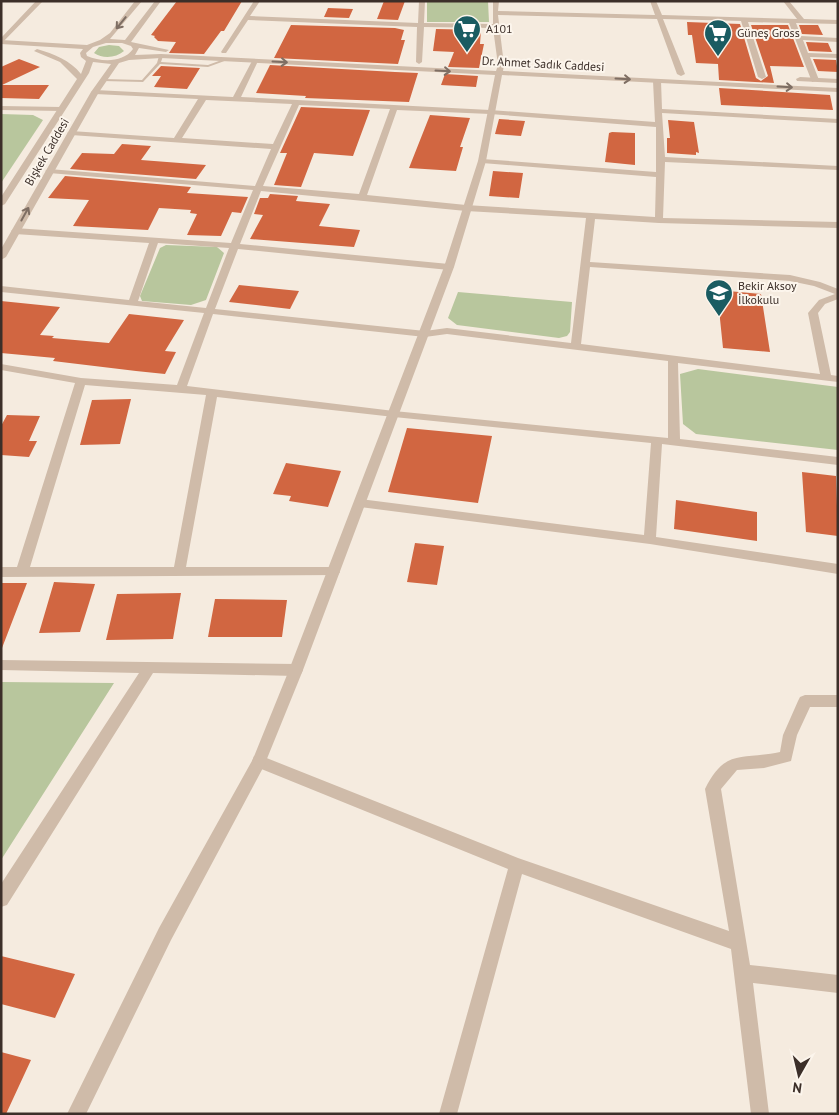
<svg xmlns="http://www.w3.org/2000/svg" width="839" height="1115" font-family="'PT Sans',sans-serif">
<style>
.green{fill:#b8c69d}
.building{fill:#d16641}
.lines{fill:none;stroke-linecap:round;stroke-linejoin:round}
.service{fill:#cfbba9;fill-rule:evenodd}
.minor{fill:#cfbba9;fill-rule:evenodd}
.tertiary{fill:#cfbba9;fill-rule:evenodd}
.oneway{stroke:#7e6e63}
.labels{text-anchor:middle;stroke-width:4;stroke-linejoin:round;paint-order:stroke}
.far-poi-label{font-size:12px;fill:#3c2f29;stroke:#fcf5ec;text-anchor:start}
.far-street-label{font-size:12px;fill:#3c2f29;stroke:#fcf5ec}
</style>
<rect width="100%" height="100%" fill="#f5ebdf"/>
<!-- green -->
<path class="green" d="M427,1H488L489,22H427Z
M109,45L119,46L124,51C116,58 103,59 94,53L99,47Z
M1,114L33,115L43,120L1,183Z
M166,245L217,247L224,253L206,300L191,305L142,301L140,296L160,248Z
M458,292L572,302L570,332L567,336L559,338L457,325L448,318Z
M698,369L838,387V450L696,434L683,424L680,374Z
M1,682L114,683L1,860Z"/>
<!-- building -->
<path class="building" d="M177,1H242L224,31H221L204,54L169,53L176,42L158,41L154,37L155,36L151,35Z
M384,1H405L398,20L377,19Z
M328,8L353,9L349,18L324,17Z
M687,22L740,24L756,78L761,81L768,76L751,25H788L804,67L770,66L774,83L719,80L718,64L696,63L692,35H688Z
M291,25L395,28L404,30L401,40H405L398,64L274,58Z
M799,25H818L823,35L802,34Z
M436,29L481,30L480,44H484L479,68L448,67L454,52L433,51Z
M806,42L828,43L832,52L809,51Z
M19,59L40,67L2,85H49L39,99L1,98V67Z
M813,59L836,60L838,72L818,71Z
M270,65L395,72L418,73L409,102L305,98L306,96L256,93Z
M161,66L200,68L187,89L154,87L161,76H152Z
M445,74L478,76L476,87L441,85Z
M719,88L830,95L833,110L721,105Z
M301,107L370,110L353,156L314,153L301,187L274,185L287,153H280Z
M430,115L470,118L460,147H463L456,171L409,168Z
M499,119L525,121L521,136L495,134Z
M668,120L694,122L699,153L696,152V155L667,153V138H670Z
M612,132L635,133V165L605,162L609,133Z
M122,144L151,146L141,160L206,165L196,179L70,169L82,153L114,154Z
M493,171L523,173L519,198L489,196Z
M65,176L191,187L187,193L248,197L241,213L232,212L221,236L187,235L197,214L190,213L191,210L159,208L148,230L73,226L89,200L48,198Z
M270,194L298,196L296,201L330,204L319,226L360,230L354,247L250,239L263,215L254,214L260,198H268Z
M239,285L299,291L290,309L229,302Z
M717,290L761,294L770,352L723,348Z
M1,301L60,307L40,335L54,336L52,338L109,343L129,314L184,320L165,351L176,352L165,374L136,371L53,361L55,358L1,353Z
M131,399L120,444L80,445L92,400Z
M7,415L40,416L29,441H37L29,457L1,455V426Z
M407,428L492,436L478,503L388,492Z
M286,463L341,471L328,507L289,501L291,496L273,494Z
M802,472L836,476L838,536L806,532Z
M676,500L757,512V541L674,529Z
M415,543L444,546L437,585L407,582Z
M54,582L95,584L80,632L39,633Z
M1,583H27L2,648H1Z
M181,593L173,639L106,640L117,594Z
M215,599L287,600L282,637H208Z
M1,956L75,974L55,1018L1,1004Z
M1,1052L31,1060L6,1114H1Z"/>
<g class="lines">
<!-- service -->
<path class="service" d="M161,55L163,56L161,62L208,65L227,58L230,59L208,67L160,64L143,82L103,81L101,80L103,79L142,80L157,63L159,56Z"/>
<!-- minor -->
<path class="minor" d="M36,1H43L1,44V38Z
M254,1H260L250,16L418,23L419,1H425L424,23L493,24V1H499L498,11L655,15L650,1H656L662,15L797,19L783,1H789L804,19L838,20V24L796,23L801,36L838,38V42L803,40L808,53L838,54V58L810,57L819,80L812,82L789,23L748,22L766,77L762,79L758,77L741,21L663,19L685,74L681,76L677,74L657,19L498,15L504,65L501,67L498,65L493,28L424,27L422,62L419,64L416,62L417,27L248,20L226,53H222L221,52Z
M255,59L258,61L241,97L490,110L655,122L653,81L657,79L661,81L662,109L838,119V123L662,113L665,157L838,166V170L665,162L663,218L838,222V228L659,223L595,219L590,262L790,275L820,282L838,289V299L825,304L818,313L831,375L838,376V382L678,363L680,439L838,457V465L662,444L656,537L838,564V574L650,544L360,507L354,503L360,499L644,535L651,443L394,417L217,397L186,567H334L338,569L340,572L338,575L1,577V567H17L75,383L1,370V364L81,378L177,385L204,313L1,292V286L129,300L149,243L15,234L11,231L15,228L231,243L253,190L49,173L45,171L49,169L255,186L271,149L71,135L67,133L71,131L174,138L198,99L95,94L91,92L95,90L233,97L252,61ZM206,100L292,104L273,144L182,138ZM299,105L390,109L359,194L263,186ZM397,110L490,114L656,127V172L482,159L478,161L482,163L656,177L655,217L466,205L367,195ZM261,191L466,211L586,218L571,343L447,328L425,331L215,309L238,249L449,270L454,267L449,264L240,244ZM158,243L229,248L206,308L138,301ZM590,267L790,281L814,286L835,294L819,300L808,313L820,374L581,344ZM213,314L425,337L447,334L668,361V438L394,411L187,386ZM85,385L206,395L174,567H30Z
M1,106L61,107L65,109L61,111L1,110Z
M1,660L296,664L301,666L303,670L301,674L296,676L153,673L7,905L1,907V884L139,673L1,670Z
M805,695H838V707H810L797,735L791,761L764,768L737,770L721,789L750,965L838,975V993L753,983L769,1114H751L731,949L522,874L457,1114H439L508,869L254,766L252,761L254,756L259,755L518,858L729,931L705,789C725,748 742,760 780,752L783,735L798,701L800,697Z"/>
<!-- tertiary -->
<path class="tertiary" d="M135,1H142L110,39L125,40L155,1H161L131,42L169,50L166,52L139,48L135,55L161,54L496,71L498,65L501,63L504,65L503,71L838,88V92L502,75L486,161L454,267L303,670L264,766L171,940L86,1114H67L159,928L253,759L289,670L444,267L478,161L495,75L161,58L129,60L119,63L99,92L6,257L1,260V249L91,92L111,64L93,62L89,73L5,204L1,206V197L77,79L60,62L34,51L37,49C54,54 70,60 81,74L86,61L81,57L80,53L83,49L1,44V40L87,45L100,40L110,33ZM106,43H122L131,46L133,49C123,63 101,62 87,56L86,53L93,47Z
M800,77L838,79V83L797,81L796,79Z"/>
</g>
<!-- one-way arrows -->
<defs><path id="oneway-shaft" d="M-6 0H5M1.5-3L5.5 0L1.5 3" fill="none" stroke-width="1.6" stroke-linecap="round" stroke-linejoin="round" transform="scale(1.25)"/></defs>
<g class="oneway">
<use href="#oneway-shaft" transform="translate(121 23) rotate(129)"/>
<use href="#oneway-shaft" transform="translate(280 62) rotate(3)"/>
<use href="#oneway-shaft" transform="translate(443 71) rotate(3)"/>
<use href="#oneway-shaft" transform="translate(623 79) rotate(3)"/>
<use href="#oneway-shaft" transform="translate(785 87) rotate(3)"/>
<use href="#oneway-shaft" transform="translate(25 214) rotate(-61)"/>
</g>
<!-- icons -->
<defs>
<g id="supermarket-pin" transform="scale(1.4375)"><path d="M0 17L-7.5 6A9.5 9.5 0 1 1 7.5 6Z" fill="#1a5c62" stroke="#fcf5ec"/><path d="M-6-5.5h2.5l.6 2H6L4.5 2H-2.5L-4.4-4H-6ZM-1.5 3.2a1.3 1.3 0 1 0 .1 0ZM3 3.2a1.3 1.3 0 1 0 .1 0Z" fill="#fff"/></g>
<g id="school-pin" transform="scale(1.4375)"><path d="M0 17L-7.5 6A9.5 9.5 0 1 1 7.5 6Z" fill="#1a5c62" stroke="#fcf5ec"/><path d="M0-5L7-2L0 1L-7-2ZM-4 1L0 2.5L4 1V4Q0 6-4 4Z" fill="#fff"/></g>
</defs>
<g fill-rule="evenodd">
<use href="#supermarket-pin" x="467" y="29"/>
<use href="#supermarket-pin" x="718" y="33"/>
<use href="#school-pin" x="719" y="293"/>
</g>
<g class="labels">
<!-- far-poi labels -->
<g class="far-poi-label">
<text x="486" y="33">A101</text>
<text x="737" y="37">Güneş Gross</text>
<text x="738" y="290">Bekir Aksoy<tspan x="738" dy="14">İlkokulu</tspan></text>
</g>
<!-- far-street labels -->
<g class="far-street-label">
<text transform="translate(543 64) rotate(3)" y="4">Dr. Ahmet Sadık Caddesi</text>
<text transform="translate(47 152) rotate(-60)" y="4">Bişkek Caddesi</text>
</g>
</g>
<!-- border -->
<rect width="839" height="1115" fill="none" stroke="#3c2f29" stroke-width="5"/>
<!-- north arrow -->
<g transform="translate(799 1075) rotate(188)" stroke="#fcf5ec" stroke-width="4" paint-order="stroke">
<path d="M0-4L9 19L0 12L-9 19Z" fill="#3c2f29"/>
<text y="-8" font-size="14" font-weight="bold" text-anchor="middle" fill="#3c2f29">N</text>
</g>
</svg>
